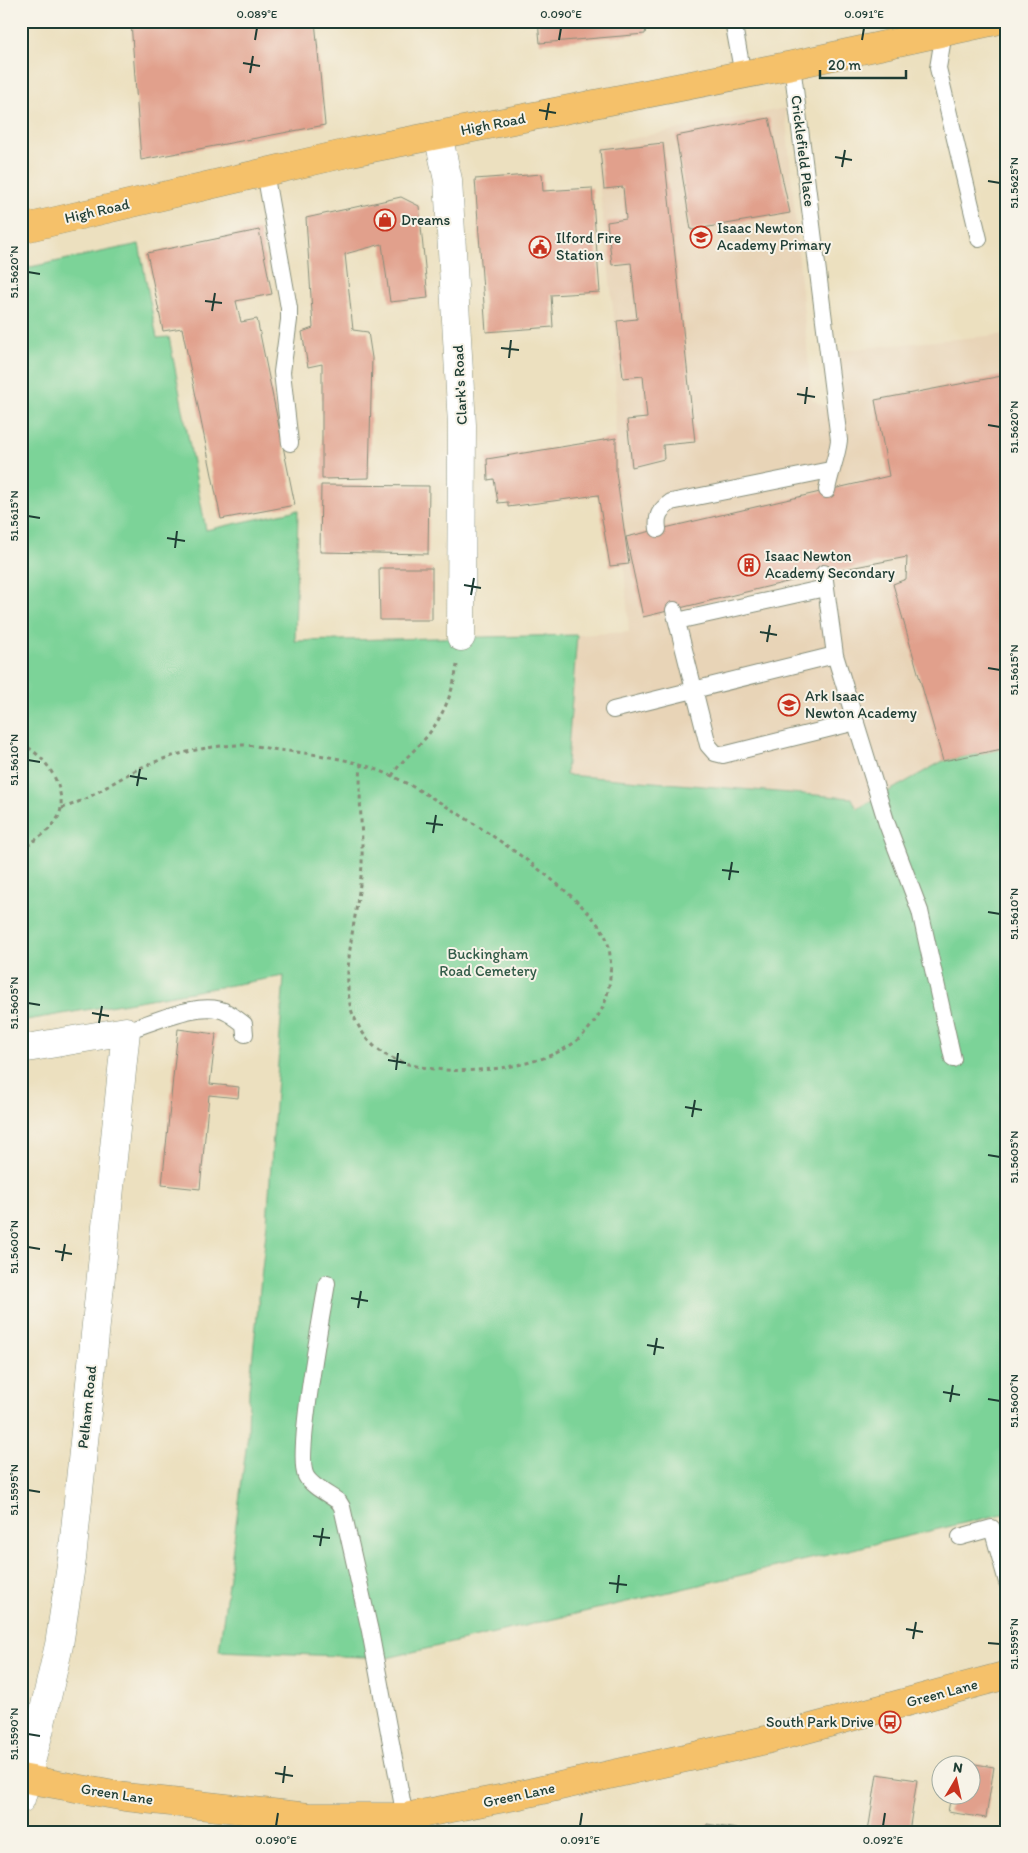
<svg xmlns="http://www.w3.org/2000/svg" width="1028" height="1853" font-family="Itim,sans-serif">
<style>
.built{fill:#e8d4b7}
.green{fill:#7cd398;stroke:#4e8866}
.building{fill:#e1a08c}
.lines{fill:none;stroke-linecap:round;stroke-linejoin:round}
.service-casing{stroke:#868e7a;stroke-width:18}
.minor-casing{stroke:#868e7a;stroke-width:29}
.primary-casing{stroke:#868e7a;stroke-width:29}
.path{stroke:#868e7a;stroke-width:3;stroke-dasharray:4 4;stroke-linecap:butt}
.service{stroke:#fff;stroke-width:16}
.minor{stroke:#fff;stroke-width:28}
.primary{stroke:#f5c16b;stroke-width:28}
.ticks{fill:none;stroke:#1f3d34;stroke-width:2}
.labels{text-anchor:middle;stroke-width:4;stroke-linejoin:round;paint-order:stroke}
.street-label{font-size:15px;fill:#1f3d34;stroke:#f7f3e8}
.poi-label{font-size:15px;fill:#1f3d34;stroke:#f7f3e8;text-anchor:start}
.park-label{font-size:15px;fill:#325b48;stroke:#f7f3e8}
.neatline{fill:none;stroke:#1f3d34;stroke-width:2}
.ticks-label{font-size:12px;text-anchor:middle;fill:#1f3d34}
</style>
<rect width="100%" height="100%" fill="#f7f3e8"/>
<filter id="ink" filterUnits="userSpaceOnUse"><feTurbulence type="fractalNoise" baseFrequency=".02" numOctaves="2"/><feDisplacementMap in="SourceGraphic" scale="10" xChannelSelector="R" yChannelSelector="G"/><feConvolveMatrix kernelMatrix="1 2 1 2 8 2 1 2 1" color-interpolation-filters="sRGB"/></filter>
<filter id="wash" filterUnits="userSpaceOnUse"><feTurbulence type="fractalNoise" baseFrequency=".0096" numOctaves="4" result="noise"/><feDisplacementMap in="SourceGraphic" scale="20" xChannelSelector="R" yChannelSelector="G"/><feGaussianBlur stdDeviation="1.12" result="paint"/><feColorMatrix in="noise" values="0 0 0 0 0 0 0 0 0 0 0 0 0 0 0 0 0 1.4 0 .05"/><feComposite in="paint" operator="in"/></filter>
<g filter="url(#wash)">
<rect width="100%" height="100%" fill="#ece0bf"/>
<!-- built -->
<path class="built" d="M785,108L812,400L836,412L832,351L1007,334V1118L852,798L566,775L577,635L629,632L624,566L629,563L616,472L615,327L595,146Z"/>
<!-- green -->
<path class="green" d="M139,244L157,338L169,337L206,530L298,510L295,641L577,635L566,775L852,798L857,809L943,761L1007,748V1513L387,1658L219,1651L248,1434L249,1390L267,1223L284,976L21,1021V269Z"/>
<g id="blocks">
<!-- building -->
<path class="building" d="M142,21H315L325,125L141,160L131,22Z
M538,21H647L645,34L540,43Z
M769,118L790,213L691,230L676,136Z
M663,143L695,442L663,445L664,459L632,467L627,420L647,418L643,376L623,378L617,321L637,319L631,263L612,265L607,222L626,219L623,187L604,189L600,150Z
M542,174L543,191L592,188L600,292L551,295L553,327L486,332L475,179Z
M401,197L419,206L428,298L390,302L382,244L345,254L353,330L368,332L372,358L369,478L322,479V364L308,367L302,332L313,328L306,218Z
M259,230L272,294L236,301L241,322L257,319L295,505L221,519L182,328L163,331L147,253Z
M1007,375V748L943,761L893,584L906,579L907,557L824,573L643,617L626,537L889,476L875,400Z
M616,438V472L629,564L610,566L598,495L508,507V502L498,503L494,479L488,480L487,459Z
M321,485L429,486L428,554L320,552Z
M379,568H432V620H380Z
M178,1029L216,1034L210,1084L239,1087L238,1098L209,1095L200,1189L162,1185Z
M956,1761L994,1767L986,1818L948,1812L951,1796H970V1766H955Z
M877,1774L917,1780L909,1832H868Z
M707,1824L749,1831V1832H706Z"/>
</g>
</g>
<g filter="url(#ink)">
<use href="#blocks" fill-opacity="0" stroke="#868e7a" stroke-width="1"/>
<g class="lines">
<!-- service casing -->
<g class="service-casing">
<path id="service" d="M733,21L743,75
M944,32L938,68L979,239
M792,65L839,440C837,458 830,472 827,490
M265,172L289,308V320L282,372L290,443
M658,529C656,515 660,510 671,502L830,470
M824,573L835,655L887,824L920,911L953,1059
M674,610L708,745L715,753L723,755L856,722
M677,621L825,588
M613,710L835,655
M126,1031C153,1023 202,998 228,1013C234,1016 239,1021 244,1024L245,1034
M327,1283C322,1314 295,1457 306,1476C311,1486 330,1495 339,1502L342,1507L370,1631L405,1817
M960,1537L992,1528L1007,1582"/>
</g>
<!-- minor casing -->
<g class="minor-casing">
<path id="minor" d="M438,135L448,180L462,425L461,637
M21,1049L126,1031L72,1559L59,1645L39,1732L21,1799"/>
</g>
<!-- primary casing -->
<g class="primary-casing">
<path id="primary" d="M21,229L352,152L792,65L995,21
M21,1778L125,1797L309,1817H405L515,1796L766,1740L1007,1675"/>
</g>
<!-- path -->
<path class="path" d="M21,744C43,753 63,782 61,807C60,825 36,841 21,848
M392,776C400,762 412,753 423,741C442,719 453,694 457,665
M62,808C90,800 112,782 138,769C168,755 208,745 241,745C253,745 266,748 278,750C316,754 356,759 392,776C439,798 590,893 607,940C613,959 611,989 603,1007C597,1019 587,1033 576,1041C537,1073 430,1081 386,1055C370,1046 358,1028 352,1012C339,971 360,907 362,864C363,831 358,798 361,765"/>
<!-- service -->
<use href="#service" class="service"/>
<!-- minor -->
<use href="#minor" class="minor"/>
<!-- primary -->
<use href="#primary" class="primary"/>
</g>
</g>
<!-- ticks -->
<path class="ticks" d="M255,40L257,28M559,40L561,28M862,40L864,28M243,63L260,66M250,73L253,56M539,110L556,113M546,120L549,103M835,157L852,160M842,167L845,150M988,181L1000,183M28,272L40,274M205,301L222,303M212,311L215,293M501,348L519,350M509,358L511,340M797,394L815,397M805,404L807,387M988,425L1000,427M28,516L40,518M167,538L185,541M175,548L177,531M464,585L481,588M471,595L474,578M760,632L777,635M767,642L770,625M988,668L1000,670M28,760L40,762M130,776L147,779M137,786L140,769M426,823L443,825M433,833L436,815M722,870L739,872M729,880L732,862M988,912L1000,914M28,1003L40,1005M92,1013L109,1016M99,1023L102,1006M388,1060L406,1063M396,1070L398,1053M685,1107L702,1110M692,1117L695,1100M988,1155L1000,1157M28,1247L40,1249M55,1251L72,1254M62,1261L65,1244M351,1298L368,1301M358,1308L361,1291M647,1345L664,1348M654,1355L657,1338M943,1392L960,1395M988,1399L1000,1401M950,1402L953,1385M28,1490L40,1492M313,1536L330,1538M320,1546L323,1528M609,1583L627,1585M617,1593L619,1575M906,1629L923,1632M913,1639L916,1622M988,1643L1000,1644M28,1734L40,1736M275,1773L293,1776M283,1783L285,1766M276,1826L278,1813M580,1826L582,1813M883,1826L885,1813"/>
<!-- icons -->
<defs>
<g id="shop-ring" transform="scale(1.125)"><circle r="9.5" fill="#f7f3e8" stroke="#c8321e" stroke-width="1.5"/><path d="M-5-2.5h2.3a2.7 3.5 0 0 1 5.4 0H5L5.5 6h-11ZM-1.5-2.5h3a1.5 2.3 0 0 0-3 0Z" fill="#c8321e"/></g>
<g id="school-ring" transform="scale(1.125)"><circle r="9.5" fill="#f7f3e8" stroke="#c8321e" stroke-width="1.5"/><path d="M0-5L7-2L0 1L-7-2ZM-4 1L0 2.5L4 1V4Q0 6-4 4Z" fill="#c8321e"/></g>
<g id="civic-ring" transform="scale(1.125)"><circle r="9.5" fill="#f7f3e8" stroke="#c8321e" stroke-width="1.5"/><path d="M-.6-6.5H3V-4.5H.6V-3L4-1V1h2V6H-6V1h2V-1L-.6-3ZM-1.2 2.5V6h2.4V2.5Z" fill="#c8321e"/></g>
<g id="building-ring" transform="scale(1.125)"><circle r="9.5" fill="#f7f3e8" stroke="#c8321e" stroke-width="1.5"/><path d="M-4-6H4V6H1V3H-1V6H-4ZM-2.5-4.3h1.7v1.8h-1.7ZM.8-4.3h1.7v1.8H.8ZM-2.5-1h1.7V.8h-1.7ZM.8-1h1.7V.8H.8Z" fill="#c8321e"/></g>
<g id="bus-ring" transform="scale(1.125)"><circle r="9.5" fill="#f7f3e8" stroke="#c8321e" stroke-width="1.5"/><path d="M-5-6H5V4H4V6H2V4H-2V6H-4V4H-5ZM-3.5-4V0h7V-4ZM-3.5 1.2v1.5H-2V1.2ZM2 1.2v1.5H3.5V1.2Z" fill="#c8321e"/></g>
</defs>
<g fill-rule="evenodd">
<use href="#shop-ring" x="385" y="220"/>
<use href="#school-ring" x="701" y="237"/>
<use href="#civic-ring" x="540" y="247"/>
<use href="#building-ring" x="749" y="565"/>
<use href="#school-ring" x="789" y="705"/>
<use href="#bus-ring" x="890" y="1722"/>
</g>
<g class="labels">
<!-- street labels -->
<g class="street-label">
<text transform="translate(493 124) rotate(-11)" y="5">High Road</text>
<text transform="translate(803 151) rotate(83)" y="5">Cricklefield Place</text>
<text transform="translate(97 211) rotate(-13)" y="5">High Road</text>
<text transform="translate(460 385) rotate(-93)" y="5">Clark's Road</text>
<text transform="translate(87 1407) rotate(-84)" y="5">Pelham Road</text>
<text transform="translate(942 1693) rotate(-15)" y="5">Green Lane</text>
<text transform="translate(117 1794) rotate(9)" y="5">Green Lane</text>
<text transform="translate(519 1795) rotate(-12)" y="5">Green Lane</text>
</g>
<!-- poi labels -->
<g class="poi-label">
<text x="401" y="225">Dreams</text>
<text x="717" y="233">Isaac Newton<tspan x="717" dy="17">Academy Primary</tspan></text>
<text x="556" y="243">Ilford Fire<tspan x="556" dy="17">Station</tspan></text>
<text x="765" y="561">Isaac Newton<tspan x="765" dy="17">Academy Secondary</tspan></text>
<text x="805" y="701">Ark Isaac<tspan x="805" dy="17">Newton Academy</tspan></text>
<text x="874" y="1727" text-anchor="end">South Park Drive</text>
</g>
<!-- park labels -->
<g class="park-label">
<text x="488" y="959">Buckingham<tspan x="488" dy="17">Road Cemetery</tspan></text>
</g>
</g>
<!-- margin -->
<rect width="1028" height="1853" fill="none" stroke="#f7f3e8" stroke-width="55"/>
<!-- north arrow -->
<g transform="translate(956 1780) rotate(9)"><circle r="24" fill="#f7f3e8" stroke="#a1aaa0"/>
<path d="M0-4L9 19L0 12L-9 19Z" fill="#c8321e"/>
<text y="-8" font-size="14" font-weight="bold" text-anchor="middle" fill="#1f3d34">N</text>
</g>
<!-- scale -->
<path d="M820 70v8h86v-8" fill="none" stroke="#1f3d34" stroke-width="2.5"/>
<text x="828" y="70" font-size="15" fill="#1f3d34" stroke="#f7f3e8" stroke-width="4" paint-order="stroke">20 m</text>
<rect x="28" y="28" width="972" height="1798" class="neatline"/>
<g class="ticks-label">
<text x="257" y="18">0.089°E</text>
<text x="561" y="18">0.090°E</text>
<text x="864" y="18">0.091°E</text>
<text transform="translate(1014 183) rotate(-90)" y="4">51.5625°N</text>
<text transform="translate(14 272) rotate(-90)" y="4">51.5620°N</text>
<text transform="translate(1014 427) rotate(-90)" y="4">51.5620°N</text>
<text transform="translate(14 516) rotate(-90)" y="4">51.5615°N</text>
<text transform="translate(1014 670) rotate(-90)" y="4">51.5615°N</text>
<text transform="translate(14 760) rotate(-90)" y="4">51.5610°N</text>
<text transform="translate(1014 914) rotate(-90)" y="4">51.5610°N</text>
<text transform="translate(14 1003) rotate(-90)" y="4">51.5605°N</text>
<text transform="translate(1014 1157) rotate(-90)" y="4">51.5605°N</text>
<text transform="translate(14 1247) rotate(-90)" y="4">51.5600°N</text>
<text transform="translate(1014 1401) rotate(-90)" y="4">51.5600°N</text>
<text transform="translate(14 1490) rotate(-90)" y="4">51.5595°N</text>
<text transform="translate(1014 1644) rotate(-90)" y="4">51.5595°N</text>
<text transform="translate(14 1734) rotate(-90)" y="4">51.5590°N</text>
<text x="276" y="1844">0.090°E</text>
<text x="580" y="1844">0.091°E</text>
<text x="883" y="1844">0.092°E</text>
</g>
</svg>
